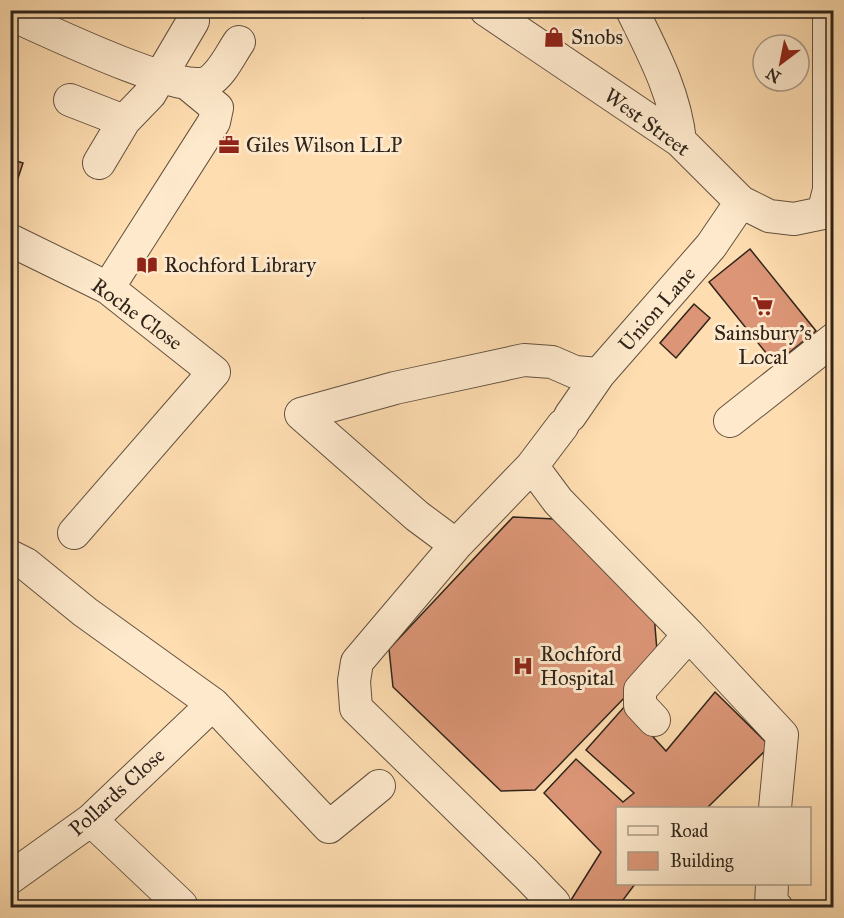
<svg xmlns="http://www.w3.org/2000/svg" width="844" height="918" font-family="'IM FELL Great Primer',serif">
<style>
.building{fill:#dc9677;stroke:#2f241b;stroke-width:1.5}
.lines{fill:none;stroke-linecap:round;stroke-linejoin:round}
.minor-casing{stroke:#635240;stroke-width:34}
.minor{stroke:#fee9cc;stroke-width:32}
.labels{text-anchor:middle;stroke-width:6;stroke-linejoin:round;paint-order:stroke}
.poi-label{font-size:21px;fill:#2f241b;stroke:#fee9cc;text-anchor:start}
.street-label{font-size:21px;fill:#2f241b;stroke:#fee9cc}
</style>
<rect width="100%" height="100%" fill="#feddb0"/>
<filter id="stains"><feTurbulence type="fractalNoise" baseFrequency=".00333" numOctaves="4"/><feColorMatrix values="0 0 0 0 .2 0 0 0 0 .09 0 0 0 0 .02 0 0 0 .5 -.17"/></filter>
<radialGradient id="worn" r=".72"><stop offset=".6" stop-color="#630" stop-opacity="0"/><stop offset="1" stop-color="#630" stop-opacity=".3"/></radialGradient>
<!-- building -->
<path class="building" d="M351,10H368L363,18Z
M10,159L23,163L17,181L10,179Z
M750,249L816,331L775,364L709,282Z
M694,304L710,318L676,358L660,343Z
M513,517L555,519L654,614L658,663L535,790L501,791L393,687L389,649Z
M10,588L15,600L10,607Z
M715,692L770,746L707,808H618V884H635L617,908H566L601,852L544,793L576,759L623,802L634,793L586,750L625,706L666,751Z"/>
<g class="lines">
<!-- minor casing -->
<g class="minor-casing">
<path id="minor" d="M486,10L680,141L741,202L769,216L794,219L823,213
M632,10C653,53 675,93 680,141
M10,14C42,28 184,97 208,82C222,74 230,55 239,42
M70,100L124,121
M99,163L124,121L150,94L193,21
M823,213L829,190V10
M10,240L108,288L214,372L74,533
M108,288L214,122L217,108L189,85
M570,416L599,374
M730,421L834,339
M563,425L532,466L558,501L689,635L782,735L775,808
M532,466L456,545L417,516L301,414L395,388L524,360L552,362L575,372L599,374L711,246L741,202
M456,545L357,662L354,681L356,708L526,874L554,903L555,908
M10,556L26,564L85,612L213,704L329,827L379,786
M654,720L640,705V690L689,635
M91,820L181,905
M10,878L91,820L213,704
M772,884L771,907L777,908"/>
</g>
<!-- minor -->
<use href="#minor" class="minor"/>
</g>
<!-- icons -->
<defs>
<g id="shop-bare" transform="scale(1.62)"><path d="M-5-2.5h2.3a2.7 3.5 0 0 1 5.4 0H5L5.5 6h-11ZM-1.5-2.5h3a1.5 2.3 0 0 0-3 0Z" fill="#8f2418" stroke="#fee9cc" stroke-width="2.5" paint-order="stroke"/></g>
<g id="office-bare" transform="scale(1.62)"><path d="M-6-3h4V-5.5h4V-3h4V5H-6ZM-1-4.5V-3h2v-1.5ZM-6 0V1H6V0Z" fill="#8f2418" stroke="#fee9cc" stroke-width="2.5" paint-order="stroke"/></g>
<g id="library-bare" transform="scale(1.62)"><path d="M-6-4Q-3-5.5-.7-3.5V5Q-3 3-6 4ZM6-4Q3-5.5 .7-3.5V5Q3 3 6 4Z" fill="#8f2418" stroke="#fee9cc" stroke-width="2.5" paint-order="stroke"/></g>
<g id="supermarket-bare" transform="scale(1.62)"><path d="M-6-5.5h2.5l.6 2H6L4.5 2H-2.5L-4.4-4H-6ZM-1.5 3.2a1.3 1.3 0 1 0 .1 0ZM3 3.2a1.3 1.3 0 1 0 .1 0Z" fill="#8f2418" stroke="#fee9cc" stroke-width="2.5" paint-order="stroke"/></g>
<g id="hospital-bare" transform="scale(1.62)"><path d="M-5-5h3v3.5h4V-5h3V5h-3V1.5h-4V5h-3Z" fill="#8f2418" stroke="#fee9cc" stroke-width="2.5" paint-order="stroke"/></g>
</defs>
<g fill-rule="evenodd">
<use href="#shop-bare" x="554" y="37"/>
<use href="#office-bare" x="229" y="145"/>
<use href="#library-bare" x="147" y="265"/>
<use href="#supermarket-bare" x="763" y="306"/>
<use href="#hospital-bare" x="523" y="666"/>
</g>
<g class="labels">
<!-- poi labels -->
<g class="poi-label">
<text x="571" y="44">Snobs</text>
<text x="246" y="152">Giles Wilson LLP</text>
<text x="164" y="272">Rochford Library</text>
<text x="763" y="340" text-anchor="middle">Sainsbury's<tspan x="763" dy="24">Local</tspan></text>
<text x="540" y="661">Rochford<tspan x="540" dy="24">Hospital</tspan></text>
</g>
<!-- street labels -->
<g class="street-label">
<text transform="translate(647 122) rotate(36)" y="7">West Street</text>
<text transform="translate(657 309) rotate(-49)" y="7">Union Lane</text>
<text transform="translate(137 314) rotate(36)" y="7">Roche Close</text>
<text transform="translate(117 792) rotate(-42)" y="7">Pollards Close</text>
</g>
</g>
<!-- margin -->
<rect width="844" height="918" fill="none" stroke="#feddb0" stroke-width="36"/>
<rect x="12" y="12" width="820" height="894" fill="none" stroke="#2f241b" stroke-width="3"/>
<rect x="18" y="18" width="808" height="882" fill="none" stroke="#2f241b" stroke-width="1.5"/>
<!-- legend -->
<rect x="616" y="807" width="195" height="78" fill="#fee9cc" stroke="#ab9a85" stroke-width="1.5"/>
<rect x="628" y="826" width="30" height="9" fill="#fee9cc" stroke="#ab9a85" stroke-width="1.5"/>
<text x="670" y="837" font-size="18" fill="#2f241b">Road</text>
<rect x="628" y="852" width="30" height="18" fill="#dc9677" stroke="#ab9a85" stroke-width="1.5"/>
<text x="670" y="867" font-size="18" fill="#2f241b">Building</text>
<!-- north arrow -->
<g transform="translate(781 63) rotate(212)"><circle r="28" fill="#fee9cc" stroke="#ab9a85" stroke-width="1.5"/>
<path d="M0-4.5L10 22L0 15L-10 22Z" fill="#8f2418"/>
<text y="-9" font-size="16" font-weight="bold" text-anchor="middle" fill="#2f241b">N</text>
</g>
<rect width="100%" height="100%" filter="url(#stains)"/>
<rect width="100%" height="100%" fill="url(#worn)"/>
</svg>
